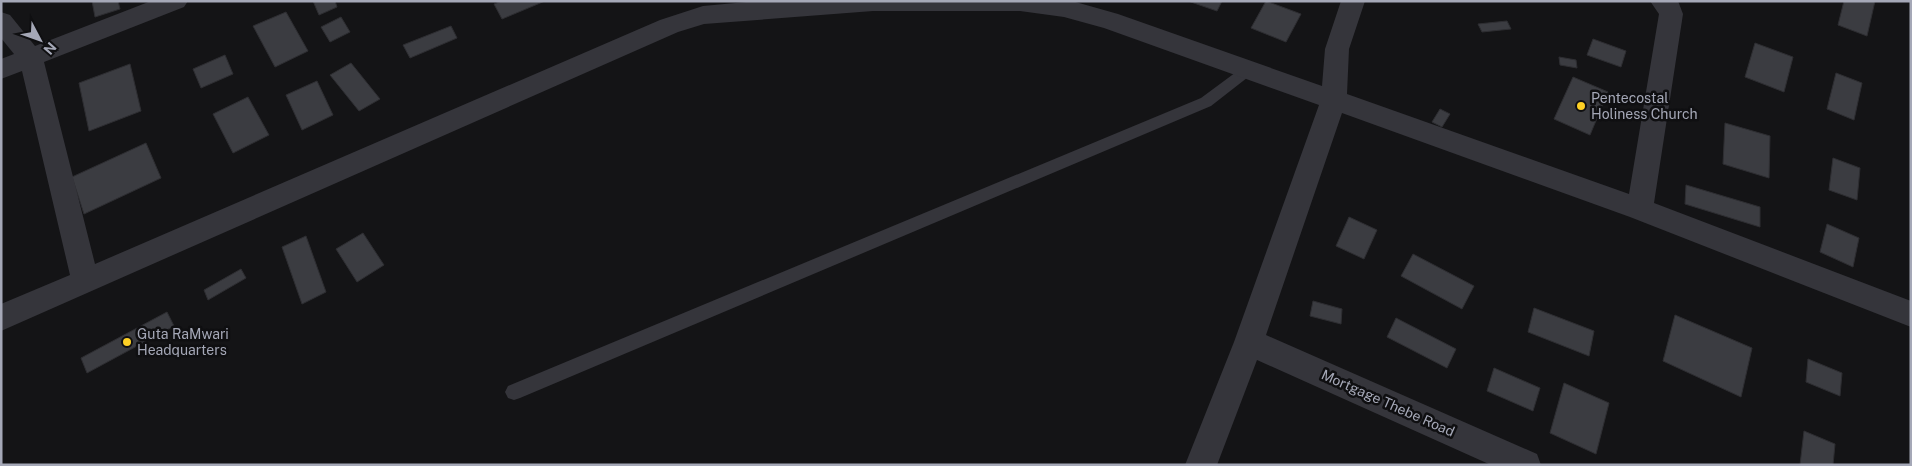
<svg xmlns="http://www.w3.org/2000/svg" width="1912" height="466" font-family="'Public Sans',sans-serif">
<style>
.building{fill:#3b3c41;stroke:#2e2e32}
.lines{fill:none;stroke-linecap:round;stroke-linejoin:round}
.service{fill:#35353b;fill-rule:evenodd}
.minor{fill:#35353b;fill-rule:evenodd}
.poi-dot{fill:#fdd025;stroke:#0f0f11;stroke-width:2}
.labels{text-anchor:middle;stroke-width:5;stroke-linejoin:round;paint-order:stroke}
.poi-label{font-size:14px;fill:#a5a8b7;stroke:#0f0f11;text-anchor:start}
.street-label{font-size:14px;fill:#a5a8b7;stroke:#0f0f11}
</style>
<rect width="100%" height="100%" fill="#141416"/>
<!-- building -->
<path class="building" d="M92,1H118L120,9L95,17Z
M313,1H335L337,7L319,15Z
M502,1H545L502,19L494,4Z
M1188,1H1222L1217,11Z
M1266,1L1301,14L1286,42L1251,28Z
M1844,1H1875L1867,36L1838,25Z
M286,12L308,51L275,67L253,26Z
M341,17L350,32L330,42L321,27Z
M1507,21L1511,29L1482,32L1478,24Z
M451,26L457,38L410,58L403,45Z
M1593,39L1626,51L1621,67L1587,55Z
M1755,43L1793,57L1784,92L1745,77Z
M225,55L233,74L201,88L193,69Z
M1559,57L1576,60L1577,68L1560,65Z
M351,63L380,99L359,111L330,75Z
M130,64L141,111L89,131L79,83Z
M1836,73L1862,83L1854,120L1827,109Z
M1573,77L1608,92L1590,135L1554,119Z
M317,81L333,115L302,130L286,95Z
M248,97L269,135L233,153L213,114Z
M1440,109L1450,114L1442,127L1432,122Z
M1725,123L1770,136L1769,178L1723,164Z
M146,143L161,178L84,214L72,177Z
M1833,158L1860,168L1857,200L1829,190Z
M1686,185L1760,207V227L1685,204Z
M1349,217L1377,230L1364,259L1336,246Z
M1827,224L1859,238L1853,267L1820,252Z
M363,233L384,265L357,282L336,249Z
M306,236L326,292L302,304L282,247Z
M1413,254L1474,286L1462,309L1401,276Z
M241,269L246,278L208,300L204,290Z
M1313,301L1342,309L1341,324L1310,316Z
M1534,308L1594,331L1589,356L1528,332Z
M167,312L174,326L87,373L81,358Z
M1675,315L1752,348L1741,397L1663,361Z
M1396,318L1456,349L1447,368L1387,337Z
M1808,359L1842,373L1840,396L1806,382Z
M1494,368L1540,388L1533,411L1487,391Z
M1564,383L1609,403L1596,454L1550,433Z
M1804,431L1835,444L1833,465H1800Z"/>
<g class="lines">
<!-- service -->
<path class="service" d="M1247,64L1252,66L1254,70L1252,74L1211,106L520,398L514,400L508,398L505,392L508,386L1201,98Z"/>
<!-- minor -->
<path class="minor" d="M151,1H188L184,7L44,62L95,264L660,20L703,6L757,1H1072L1118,14L1322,86L1325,49L1341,1H1365L1349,49L1347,94L1629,194L1659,14L1650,1H1678L1683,14L1654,203L1911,301V327L1630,217L1342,113L1266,335L1537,454L1541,465H1491L1257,360L1217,465H1185L1234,342L1319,105L1104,28L1064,17L1020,11H873L704,24L678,32L1,331V304L70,275L22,71L1,79V59L14,54L1,38V12L10,15L35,46Z"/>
</g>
<!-- markers -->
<g class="poi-dot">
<circle cx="1581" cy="106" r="5"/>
<circle cx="127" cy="342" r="5"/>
</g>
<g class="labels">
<!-- poi labels -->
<g class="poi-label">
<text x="1591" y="103">Pentecostal<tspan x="1591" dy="16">Holiness Church</tspan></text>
<text x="137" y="339">Guta RaMwari<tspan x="137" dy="16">Headquarters</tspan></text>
</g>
<!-- street labels -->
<g class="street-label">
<text transform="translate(1388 403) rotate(24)" y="5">Mortgage Thebe Road</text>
</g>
</g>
<!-- border -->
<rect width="1912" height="466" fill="none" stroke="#a5a8b7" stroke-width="5"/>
<!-- north arrow -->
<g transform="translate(40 40) rotate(131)" stroke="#0f0f11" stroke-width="4" paint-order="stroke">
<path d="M0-4L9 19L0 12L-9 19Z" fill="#a5a8b7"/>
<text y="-8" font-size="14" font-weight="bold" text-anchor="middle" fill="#a5a8b7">N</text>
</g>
</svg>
